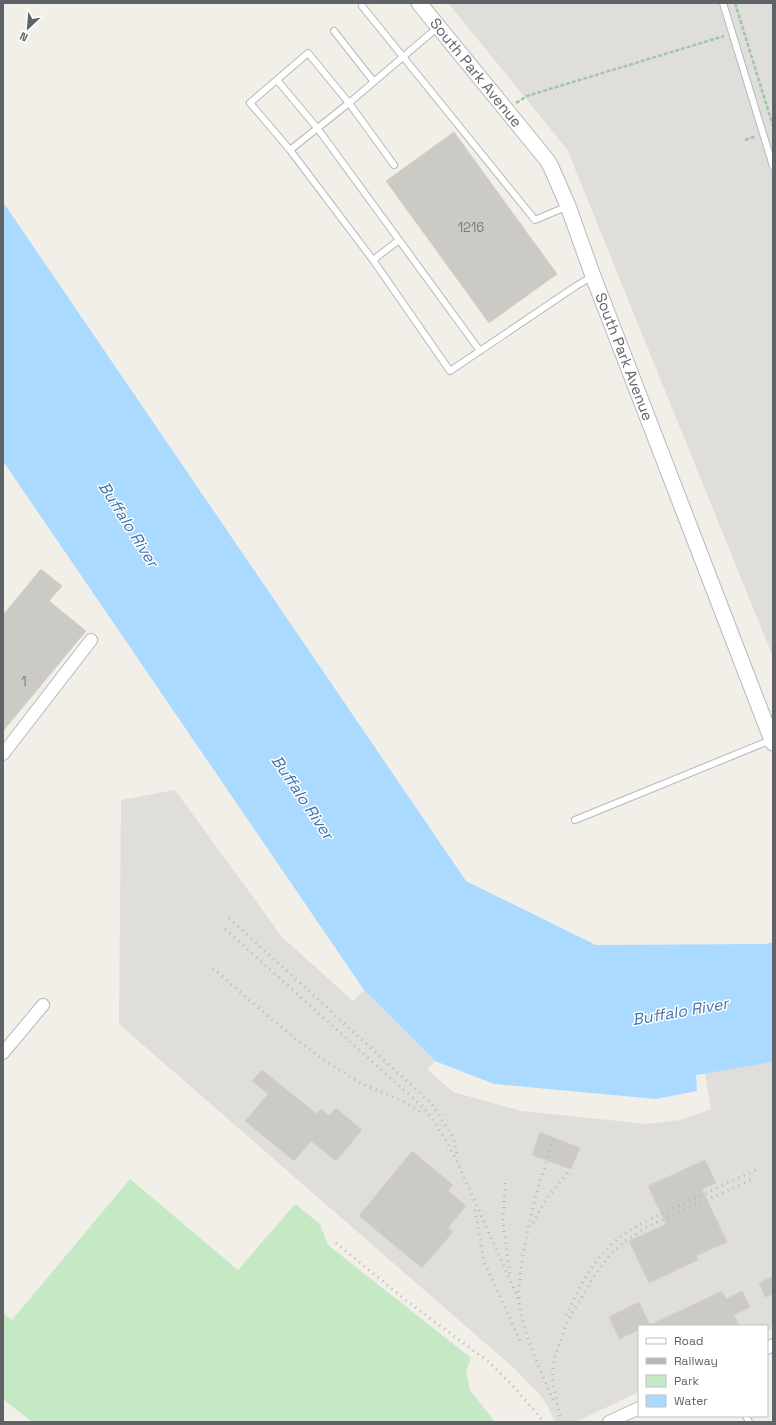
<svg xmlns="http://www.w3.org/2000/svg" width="776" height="1425" font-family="'Space Grotesk',sans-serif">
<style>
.industrial{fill:#e0deda}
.green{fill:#c5e8c5}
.water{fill:#aadaff}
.building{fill:#cccac5;stroke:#d6d1c6}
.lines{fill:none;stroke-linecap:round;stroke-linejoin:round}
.service-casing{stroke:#b5b8bc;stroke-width:8}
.minor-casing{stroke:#b5b8bc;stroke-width:14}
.tertiary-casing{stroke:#b5b8bc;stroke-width:17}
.path{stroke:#9cc7a9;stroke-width:2.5;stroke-dasharray:4 2;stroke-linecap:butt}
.service{stroke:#fff;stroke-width:6}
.minor{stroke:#fff;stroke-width:12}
.tertiary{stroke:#fff;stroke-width:15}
.rail{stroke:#b6b7b8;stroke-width:3;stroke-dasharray:1 5;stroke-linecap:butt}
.labels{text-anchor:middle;stroke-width:3;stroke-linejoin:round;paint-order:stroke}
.number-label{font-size:13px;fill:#7a7d7f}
.street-label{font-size:15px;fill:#5f6368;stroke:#fff}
.water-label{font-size:16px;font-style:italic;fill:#4174aa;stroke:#fff}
</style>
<rect width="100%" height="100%" fill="#f1efe8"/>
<!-- industrial -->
<path class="industrial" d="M448,3H773V657L567,149Z
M175,790L282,937L353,1001L364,990L435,1061L427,1069L453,1092L522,1111L647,1124L680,1120L711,1109L705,1073L773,1062V1329L767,1332V1326H639V1392L575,1422H556L542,1397L516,1370L119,1024L121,800Z"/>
<!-- green -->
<path class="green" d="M130,1179L238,1270L295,1204L320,1224L328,1245L471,1358L466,1371L470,1390L495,1422H32L3,1399V1313L12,1320Z"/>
<!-- water -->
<path class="water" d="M3,202L466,881L596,945L766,944L773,942V1062L696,1075L697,1091L656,1099L494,1084L435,1061L364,990L3,461Z"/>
<!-- building -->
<path class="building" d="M454,132L557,274L489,323L386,181Z
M41,569L62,586L49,601L86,631L3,731V615Z
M262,1070L317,1114L321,1109L329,1116L336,1108L362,1130L336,1161L311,1141L294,1161L245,1121L268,1094L252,1081Z
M540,1132L580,1148L571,1169L532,1155Z
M412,1151L453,1185L448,1191L466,1206L448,1228L453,1232L422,1268L359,1216Z
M705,1160L716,1183L702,1189L727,1242L696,1256L698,1260L649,1283L629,1241L666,1224L648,1186Z
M773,1276V1294L765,1297L759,1283Z
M722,1291L726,1299L742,1291L750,1307L734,1315L739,1326H639V1330L619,1339L609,1317L639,1302L650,1325Z"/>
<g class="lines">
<!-- service casing -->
<g class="service-casing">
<path id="service" d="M723,3L773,166
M362,6L535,220L568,206
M438,27L349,103L290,150L373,260L450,371L576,286L593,276
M334,31L374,82
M277,80L318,129L480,351
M290,150L250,103L308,53L349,103L394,165
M373,260L399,240
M575,820L771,740
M746,1416L749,1422"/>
</g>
<!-- minor casing -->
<g class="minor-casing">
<path id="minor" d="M3,754L91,640
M3,1053L43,1005
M767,1348L773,1345
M609,1422L639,1408"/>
</g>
<!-- tertiary casing -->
<g class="tertiary-casing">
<g id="tertiary">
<path id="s1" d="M419,3L547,160L551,167L568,206L593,276L773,743"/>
</g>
</g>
<!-- path -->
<path class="path" d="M735,3L773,126
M516,103L527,96L724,36
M745,140L756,136"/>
<!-- service -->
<use href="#service" class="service"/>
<!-- minor -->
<use href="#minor" class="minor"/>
<!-- tertiary -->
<use href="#tertiary" class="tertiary"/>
<!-- rail -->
<path class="rail" d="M229,918L432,1104L454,1139L457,1156
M225,929L425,1109L443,1135L458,1164L519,1300
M213,968C257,1007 301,1047 352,1078C374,1092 401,1096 422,1114
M505,1183L503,1223L510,1274
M475,1210L484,1261L520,1341
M533,1223C542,1203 556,1187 570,1170
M336,1243L408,1302L489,1362L514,1387L544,1422
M566,1315C576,1293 589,1268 606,1250C626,1228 655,1217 681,1205C706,1193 731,1181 756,1170
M553,1400C540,1368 523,1335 519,1301C518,1286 521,1270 523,1255C530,1215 540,1176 555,1137
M561,1422L552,1377L555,1357L566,1324L593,1278L610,1255L625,1241L647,1227L753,1179"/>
</g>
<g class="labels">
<!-- number labels -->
<g class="number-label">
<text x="471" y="232">1216</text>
<text x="24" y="686">1</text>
</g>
<!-- street labels -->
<g class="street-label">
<text dy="5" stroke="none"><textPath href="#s1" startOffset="90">South Park Avenue</textPath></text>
<text dy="5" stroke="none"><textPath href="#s1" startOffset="414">South Park Avenue</textPath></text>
</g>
<!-- water labels -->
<g class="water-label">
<text transform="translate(129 524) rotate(58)" y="6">Buffalo River</text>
<text transform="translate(303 797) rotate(56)" y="6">Buffalo River</text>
<text transform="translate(680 1011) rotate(-10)" y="6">Buffalo River</text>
</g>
</g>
<!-- border -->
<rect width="776" height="1425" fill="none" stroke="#5f6368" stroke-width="8"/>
<!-- legend -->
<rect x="638" y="1325" width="130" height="92" fill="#ffffff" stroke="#bfc1c3"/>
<rect x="646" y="1338" width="20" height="6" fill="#ffffff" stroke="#bfc1c3"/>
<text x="674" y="1345" font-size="12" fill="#5f6368">Road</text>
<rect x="646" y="1358" width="20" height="6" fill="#b6b7b8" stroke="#bfc1c3"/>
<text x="674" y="1365" font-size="12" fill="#5f6368">Railway</text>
<rect x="646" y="1375" width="20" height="12" fill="#c5e8c5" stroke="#bfc1c3"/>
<text x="674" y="1385" font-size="12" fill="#5f6368">Park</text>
<rect x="646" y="1395" width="20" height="12" fill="#aadaff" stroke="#bfc1c3"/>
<text x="674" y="1405" font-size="12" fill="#5f6368">Water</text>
<!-- north arrow -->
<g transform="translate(28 28) rotate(206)" stroke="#ffffff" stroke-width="3" paint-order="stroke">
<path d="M0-3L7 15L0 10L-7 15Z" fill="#5f6368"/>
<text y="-6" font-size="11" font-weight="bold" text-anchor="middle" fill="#5f6368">N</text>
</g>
</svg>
